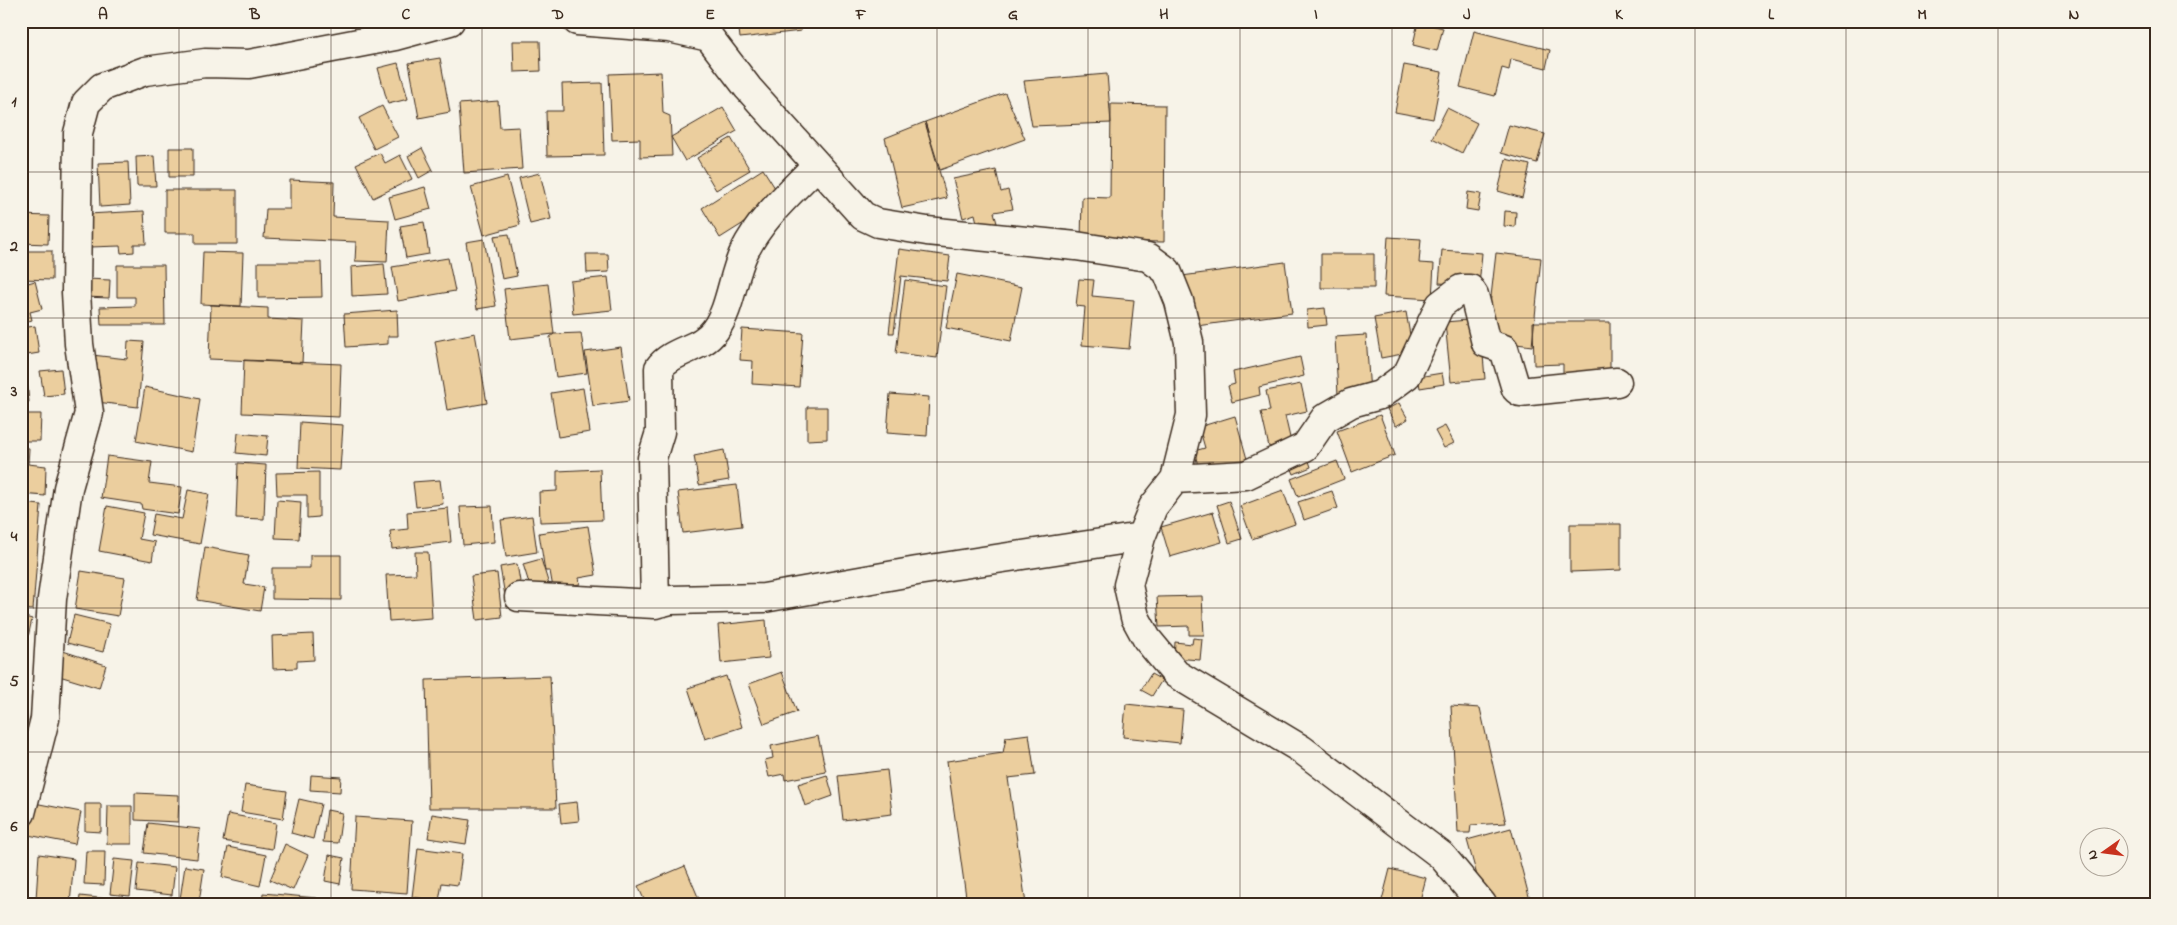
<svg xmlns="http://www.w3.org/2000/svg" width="2177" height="925" font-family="'Indie Flower',sans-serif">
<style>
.building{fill:#ebce9e;stroke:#3b2a1e}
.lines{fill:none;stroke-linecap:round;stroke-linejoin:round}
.street-casing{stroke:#3b2a1e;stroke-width:31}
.street{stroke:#f7f3e8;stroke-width:28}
.grid{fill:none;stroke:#3b2a1e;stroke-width:1;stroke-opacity:0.55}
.neatline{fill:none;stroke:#3b2a1e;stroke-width:2}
.grid-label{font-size:16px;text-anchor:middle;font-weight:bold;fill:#3b2a1e}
</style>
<rect width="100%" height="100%" fill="#f7f3e8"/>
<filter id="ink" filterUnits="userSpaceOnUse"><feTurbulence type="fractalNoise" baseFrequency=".02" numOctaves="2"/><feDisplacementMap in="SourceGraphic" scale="10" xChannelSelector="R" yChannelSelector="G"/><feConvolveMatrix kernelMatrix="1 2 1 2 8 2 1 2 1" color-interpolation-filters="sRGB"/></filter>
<g filter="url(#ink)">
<!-- building -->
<path class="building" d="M738,21H800L801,31L740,38Z
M1418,22L1443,28L1437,51L1413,45Z
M1474,31L1550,50L1546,68L1511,59L1509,70L1502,68L1495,96L1460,87Z
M513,41H540L541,71L514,72Z
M440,58L450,112L419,118L409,63Z
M398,63L408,99L388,104L378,68Z
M1404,65L1442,72L1433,119L1395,112Z
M661,72L663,113L670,116L672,156L640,157V139L612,140L609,74Z
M1107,74L1111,123L1032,126L1024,81Z
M602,83L604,155L547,156L546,111H563L562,84Z
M1005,93L1025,139L940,170L925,122Z
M498,101L500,128L519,127L522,169L464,173L459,104Z
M1111,104L1165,105L1164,242L1081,241L1082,197L1110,198Z
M382,106L398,137L374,149L359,118Z
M723,107L737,131L685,161L671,137Z
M1447,108L1477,123L1462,153L1432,138Z
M925,122L947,198L902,208L885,138Z
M1509,125L1545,134L1537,163L1501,153Z
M731,138L750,170L716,190L697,158Z
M169,148H193V177H169Z
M422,148L433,170L419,178L408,156Z
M380,153L385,163L400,155L412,179L373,198L356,164Z
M154,156L156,186H137L136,157Z
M1506,159L1530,165L1522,198L1498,191Z
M128,162L130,205L100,207L98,163Z
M763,169L782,199L720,238L702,208Z
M996,170L1001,192L1008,190L1013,209L994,212L997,223L978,227L975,214L963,218L953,179Z
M540,173L551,219L530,224L519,178Z
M507,177L520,225L484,235L471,187Z
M290,180L334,182L333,217L389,220L387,262L355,261L356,242L264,238L266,209H290Z
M425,187L431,209L395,219L389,197Z
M165,190H237V244H195V233H165Z
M1468,192L1481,194L1478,211L1466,209Z
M144,211L146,244H134V252L121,253L120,246L90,247L88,214Z
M1505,211L1516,212L1515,227L1504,226Z
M21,215L49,216L48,244L21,243Z
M424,222L429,254L406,258L400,226Z
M509,234L517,276L502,279L494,236Z
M1388,237L1421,239L1419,263L1434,264L1432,299L1384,296Z
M484,239L496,306L477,309L466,242Z
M899,249L950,256L947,281L901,276L894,333H889Z
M1442,250L1482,253L1479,286L1439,283Z
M21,251H52V280L21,279Z
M203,252L243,253L241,306L201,304Z
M1496,253L1541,258L1532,346L1486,340Z
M586,254H608L609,272L587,273Z
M1321,254H1374V288H1321Z
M448,258L455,291L398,301L392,267Z
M258,262H321L322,297L258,298Z
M1285,262L1292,313L1189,327L1182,276Z
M384,264L387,294L352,296L351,267Z
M117,265H164L165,325H101L100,307L135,306V297H117Z
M957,274L1022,287L1011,341L946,328Z
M608,277L612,310L573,314L570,281Z
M86,279L110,280L109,298L85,297Z
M1079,279L1094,280L1092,296L1134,300L1129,349L1082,345L1085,307L1076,306Z
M905,280L946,286L937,358L896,353Z
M35,281L42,309L30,312L32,320L21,323V285Z
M548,284L554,334L510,339L504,289Z
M211,305L268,308V319L304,321L302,363L209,359Z
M1325,308L1327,325L1308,327L1307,310Z
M397,310L398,336H388V344L346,347L344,314Z
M1406,312L1413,352L1381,358L1374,318Z
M1480,319L1485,379L1451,382L1445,322Z
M1533,322H1610V388H1542V376H1563V364L1534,365Z
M35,326L39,353L21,356V328Z
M742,329L803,333L799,387L752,384L753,361L740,360Z
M475,333L487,403L447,410L435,341Z
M581,333L587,373L556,377L550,337L554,334Z
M1366,335L1370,393L1338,395L1335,337Z
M128,341L144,342L138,407L88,401L92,355L127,359Z
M621,347L629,401L593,406L585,352Z
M1300,357L1304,376L1259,387L1260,395L1232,402L1228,386L1235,384L1233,372Z
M244,360L341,364L339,417L242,413Z
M61,369L64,394L44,396L40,371Z
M26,370L29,402L21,403V371Z
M1442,373L1444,384L1420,388L1418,377Z
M1301,384L1307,411L1285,416L1291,442L1269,447L1261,412L1270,411L1266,391Z
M145,387L200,399L192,452L136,441Z
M583,388L590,432L558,437L551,393Z
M890,394L929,397L927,436L887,433Z
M1399,403L1408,419L1396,426L1387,409Z
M807,407H827V439L807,440Z
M21,414H41L40,441H21Z
M1380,415L1395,455L1352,472L1337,431Z
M1235,416L1247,459L1211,469L1209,462L1198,465L1194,451L1205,448L1199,427Z
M300,422L343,425L340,470L298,468Z
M1445,426L1454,443L1444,448L1435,431Z
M238,433L268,436L266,456L236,453Z
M21,447L29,448L28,464L46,466L45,496L21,494Z
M724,450L729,480L699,485L694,456Z
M1307,455L1311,467L1294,474L1289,462Z
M107,456L152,462L149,483L182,487L178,514L142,509L141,504L101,498Z
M1337,461L1344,479L1298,497L1291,479Z
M238,463L266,465L264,519L236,518Z
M600,469L602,520L540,522L539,492L557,491V471Z
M319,472V517L307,518V495H277L276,473Z
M440,480L443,504L416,507L413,482Z
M737,485L742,526L683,533L678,492Z
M188,490L209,494L200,544L150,535L154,514L182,519Z
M1283,490L1295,524L1252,539L1240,506Z
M1332,491L1338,508L1304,520L1298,502Z
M277,500L301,502L299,539L275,538Z
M1229,501L1242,539L1229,543L1217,505Z
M21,503L41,505L33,610L21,609Z
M107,506L144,513L139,539L155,542L152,561L99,551Z
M492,506L494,542L463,545L460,507Z
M448,508L451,542L392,549L390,531L408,529L407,512Z
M1213,512L1222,542L1170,557L1161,527Z
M532,516L537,552L506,557L501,520Z
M1570,524H1621V570L1570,572Z
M588,526L596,575L579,578L580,584L553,588L550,571H545L539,533Z
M205,547L249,555L244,584L264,587L260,611L197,600Z
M415,552H428L432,618L389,621L386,575L416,574Z
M310,555H341V600L272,599V568H310Z
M541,559L550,588L532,593L523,564Z
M517,564L522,593L505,596L500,567Z
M81,571L125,578L118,616L75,609Z
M497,573L502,617L477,620L471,576Z
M1202,596L1204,635H1189V626L1159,627L1157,597Z
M74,615L110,624L103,652L67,643Z
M21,616L32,619L26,646L21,645Z
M766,620L769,658L721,663L718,625Z
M313,634L314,660L297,661V668L273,669L272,636Z
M1193,638L1202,639L1200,660L1174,658L1175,642L1192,644Z
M21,645L26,646L21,673Z
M63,651L106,665L99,688L56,675Z
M782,672L797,712L764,724L749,684Z
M1151,674L1162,680L1152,696L1141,690Z
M550,676L556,808H429L426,680Z
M726,676L742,727L705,739L688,688Z
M1126,704L1183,710L1180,743L1123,737Z
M1451,706L1480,708L1506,823L1471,825L1470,833H1458Z
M21,711L26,712L21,739Z
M1029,734L1035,775L1008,778L1026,904H967L947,761L1003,753L1006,737Z
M818,736L826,772L785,780L784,774L769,777L765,760L773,758L771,746Z
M887,770L892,814L843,820L838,776Z
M311,775L341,777L340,792L310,790Z
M827,775L833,796L805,806L798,784Z
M245,785L287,791L283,819L241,812Z
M135,793L179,795L178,822L135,820Z
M299,799L321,804L313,839L291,833Z
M29,802L81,812L75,844L23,834Z
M577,802L579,821L561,823L559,804Z
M85,804H101V832L85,831Z
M108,806H132V844H107Z
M327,810L342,813L338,843L323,842Z
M228,814L276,823L272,849L223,841Z
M432,814L470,820L466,844L428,838Z
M355,817L412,821L407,893L351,889Z
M148,823L200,829L197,859L144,853Z
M1511,828L1531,904H1492L1483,897L1467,840Z
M285,844L308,855L293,890L270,880Z
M228,847L266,855L260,886L222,877Z
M418,848L462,854L458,885L442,883L439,901L412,897Z
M86,851H105L104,885L84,884Z
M39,854L74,859L70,904L36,899Z
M329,855L344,858L340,884L325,881Z
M114,859L134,861L130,896L110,894Z
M139,863L175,867L172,895L136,891Z
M185,866L204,869L199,902L180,899Z
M685,866L701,904H646L638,886Z
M1390,869L1426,878L1419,904H1381Z
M263,893L317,898V904H262Z
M80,896L108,899V904H79Z"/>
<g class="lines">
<!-- street casing -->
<g class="street-casing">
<path id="street" d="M577,21L669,28L709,37
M704,21L709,37L748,88L863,216L878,223L927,231L1076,246L1148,257L1167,271L1179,301L1189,342L1191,415L1175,479L1153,507L1141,537L1128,585L1135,617L1147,639L1176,674L1301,749L1442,856L1482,904
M1175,479L1246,475L1305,447L1325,418L1351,403L1380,395L1407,375L1440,305L1461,289H1470L1474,295L1486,343L1504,349L1516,389L1520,392L1617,382
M519,597L655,604L671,600L764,598L917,571L1141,537
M655,604L652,458L660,432L659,368C673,349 701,350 715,330C731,308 732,277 744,252C761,218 790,193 817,165
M21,813L45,719L52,599L68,488L89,413L79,344L76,292L78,133L86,103L102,87L145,71L205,63L249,64L395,36L450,21"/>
</g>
<!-- street -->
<use href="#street" class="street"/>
</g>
</g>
<!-- grid -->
<path class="grid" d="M179,21V904M331,21V904M482,21V904M634,21V904M785,21V904M937,21V904M1088,21V904M1240,21V904M1392,21V904M1543,21V904M1695,21V904M1846,21V904M1998,21V904M21,172H2156M21,318H2156M21,462H2156M21,608H2156M21,752H2156"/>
<!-- margin -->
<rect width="2177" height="925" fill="none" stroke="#f7f3e8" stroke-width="55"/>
<!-- north arrow -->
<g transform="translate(2104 852) rotate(256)"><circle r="24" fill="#f7f3e8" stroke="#aca397"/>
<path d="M0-4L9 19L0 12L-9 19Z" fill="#c8321e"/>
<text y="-8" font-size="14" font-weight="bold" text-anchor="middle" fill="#3b2a1e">N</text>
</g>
<rect x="28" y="28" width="2122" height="870" class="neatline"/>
<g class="grid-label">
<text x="103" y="19">A</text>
<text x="255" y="19">B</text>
<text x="406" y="19">C</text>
<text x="558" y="19">D</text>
<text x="710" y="19">E</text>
<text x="861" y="19">F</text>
<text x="1013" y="19">G</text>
<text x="1164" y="19">H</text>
<text x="1316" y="19">I</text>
<text x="1467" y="19">J</text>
<text x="1619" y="19">K</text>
<text x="1771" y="19">L</text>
<text x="1922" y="19">M</text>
<text x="2074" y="19">N</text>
<text x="14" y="106">1</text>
<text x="14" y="251">2</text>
<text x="14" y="396">3</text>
<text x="14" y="541">4</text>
<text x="14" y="686">5</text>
<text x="14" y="831">6</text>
</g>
</svg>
